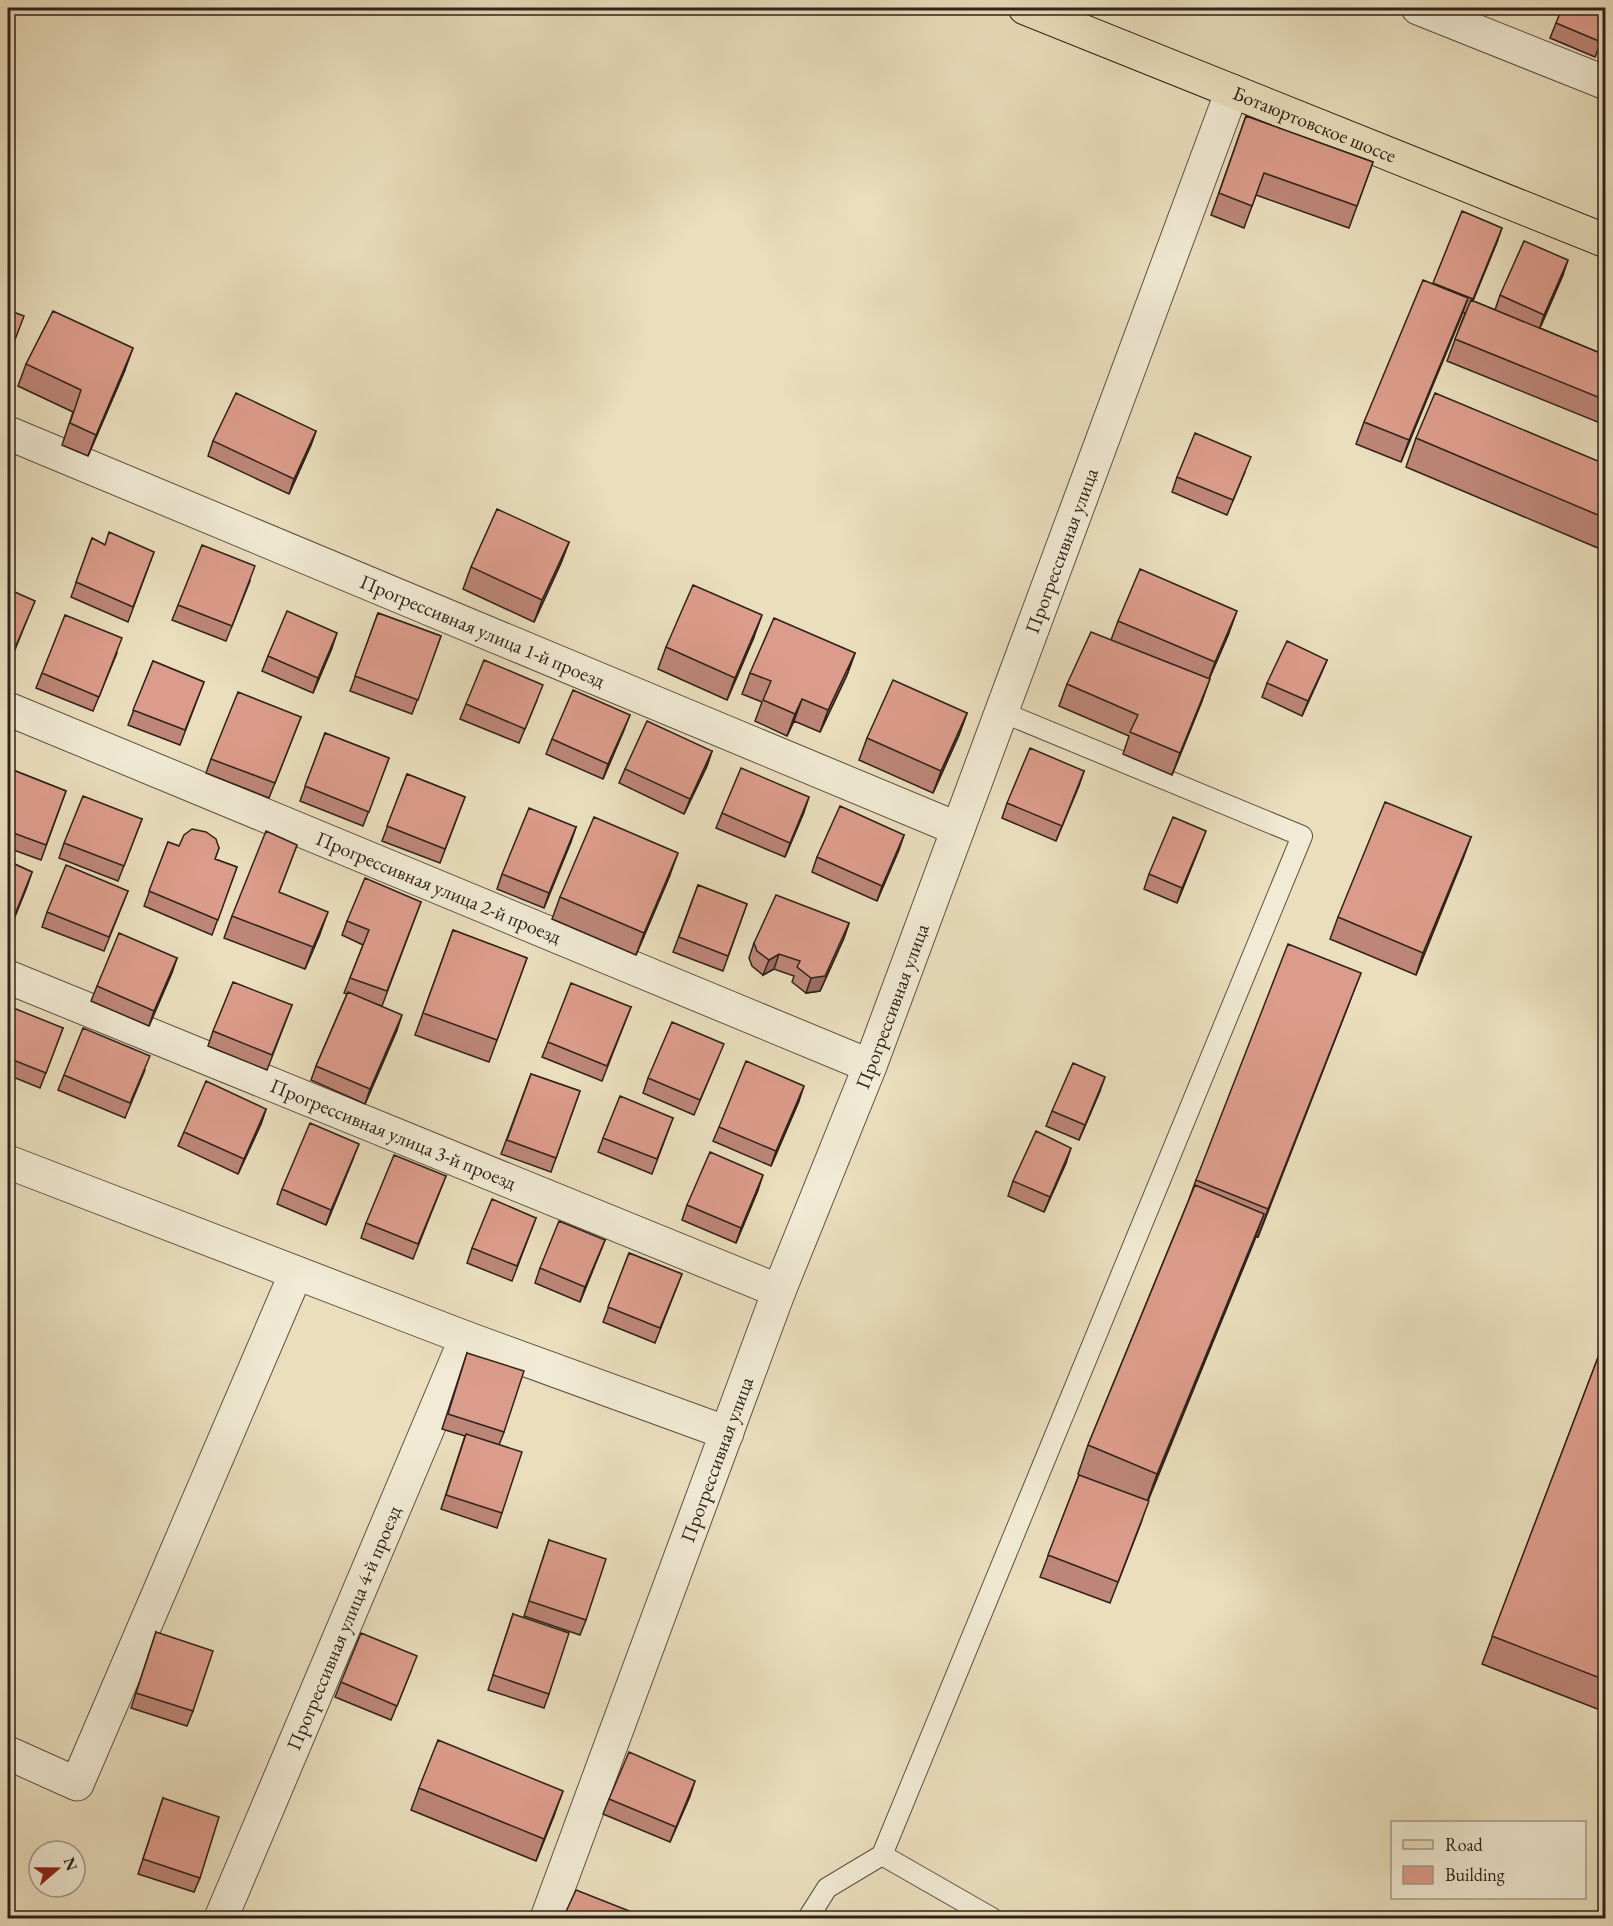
<svg xmlns="http://www.w3.org/2000/svg" width="1613" height="1926" font-family="'EB Garamond',serif">
<style>
.lines{fill:none;stroke-linecap:round;stroke-linejoin:round}
.service-casing{stroke:#5e5144;stroke-width:22}
.minor-casing{stroke:#5e5144;stroke-width:35}
.primary-casing{stroke:#30221b;stroke-width:35}
.service{stroke:#f1ead4;stroke-width:20}
.minor{stroke:#f1ead4;stroke-width:33}
.primary{stroke:#eadebd;stroke-width:33}
.wall{fill:#bd8678;stroke:#30221b;stroke-width:1.5}
.shaded-wall{fill:#9a6d61;stroke:#30221b;stroke-width:1.5}
.building{fill:#dc9c8b;stroke:#30221b;stroke-width:1.5}
.labels{text-anchor:middle;stroke-width:6;stroke-linejoin:round;paint-order:stroke}
.street-label{font-size:20px;fill:#30221b;stroke:#f1ead4}
</style>
<rect width="100%" height="100%" fill="#eadebd"/>
<filter id="stains"><feTurbulence type="fractalNoise" baseFrequency=".00333" numOctaves="4"/><feColorMatrix values="0 0 0 0 .2 0 0 0 0 .09 0 0 0 0 .02 0 0 0 .5 -.17"/></filter>
<radialGradient id="worn" r=".72"><stop offset=".6" stop-color="#630" stop-opacity="0"/><stop offset="1" stop-color="#630" stop-opacity=".3"/></radialGradient>
<g class="lines">
<!-- service casing -->
<g class="service-casing">
<path id="service" d="M808,1918L827,1888L882,1855
M992,1918L882,1855L1302,836L1002,712"/>
</g>
<!-- minor casing -->
<g class="minor-casing">
<g id="minor">
<path d="M1418,8L1606,83"/>
<path id="s1" d="M8,433L958,829"/>
<path id="s2" d="M8,709L870,1066"/>
<path id="s3" d="M8,977L779,1291"/>
<path d="M8,1162L466,1338L727,1433"/>
<path d="M8,1753L77,1784L296,1273"/>
<path id="s4" d="M221,1918L466,1338"/>
<path id="s5" d="M547,1918L779,1291L870,1066L1232,91"/>
</g>
</g>
<!-- primary casing -->
<g class="primary-casing">
<g id="primary">
<path id="s6" d="M1025,8L1606,241"/>
</g>
</g>
<!-- service -->
<use href="#service" class="service"/>
<!-- minor -->
<use href="#minor" class="minor"/>
<!-- primary -->
<use href="#primary" class="primary"/>
</g>
<!-- wall -->
<path class="wall" d="M1556,23L1605,32L1595,57L1550,38Z
M1246,116L1373,162L1349,228L1256,195L1244,228L1211,215Z
M1497,242L1473,301L1495,310L1500,295L1563,275L1540,328L1605,355V425L1447,361L1465,313L1462,312L1401,462L1356,444L1364,422L1433,284Z
M26,364L125,370L88,456L62,445L73,412L18,386Z
M316,431L311,445L289,494L208,456L213,441Z
M1416,438L1605,464V551L1406,467Z
M1245,472L1227,515L1172,492L1177,477Z
M92,538L105,545L154,552L128,622L71,597Z
M569,542L561,563L534,622L463,589L471,567Z
M250,581L226,641L172,620L178,605Z
M378,613L441,636L412,714L350,691Z
M1118,621L1229,633L1209,679L1202,701L1172,775L1123,754L1129,736L1059,706L1067,684L1111,640Z
M754,637L727,700L658,669L666,647Z
M332,648L313,693L262,671L268,656Z
M117,653L93,711L36,688L42,673Z
M855,653L847,675L820,732L794,721L787,736L755,721L762,702L742,694L750,673Z
M1327,660L1321,674L1302,716L1262,697L1267,683Z
M153,661L204,682L180,745L128,725Z
M537,700L519,743L460,719L466,704Z
M967,713L959,735L933,793L859,760L867,738Z
M301,717L269,798L206,773L211,759Z
M624,730L603,779L546,754L552,739Z
M325,733L389,758L363,826L300,801Z
M712,751L707,766L684,814L619,783L625,769Z
M8,768L66,791L41,860L8,848Z
M1084,771L1056,841L1002,818L1007,803Z
M407,774L465,797L440,863L382,841Z
M804,812L785,857L716,828L722,813Z
M142,819L118,881L59,858L64,843Z
M576,827L544,908L497,889L502,874Z
M904,835L877,901L812,872L817,857Z
M1471,837L1416,975L1330,939L1338,917Z
M168,842L179,846L219,848L215,859L237,867L212,935L144,906Z
M297,845L279,892L320,934L305,969L224,938L232,916Z
M1200,846L1177,903L1144,889L1149,874Z
M8,861L32,872L8,934Z
M670,875L636,955L552,919L560,897Z
M698,885L747,904L723,971L673,952Z
M128,891L104,951L42,927L47,912Z
M421,902L382,1006L376,1004L397,1030L365,1104L311,1080L316,1066L347,994L344,993L363,945L342,935L347,921Z
M849,923L844,938L820,991L806,993L792,982L794,976L774,969L763,975L752,966L749,958L754,943Z
M453,930L527,958L489,1062L415,1035Z
M177,958L149,1026L91,1001L97,986Z
M1350,1001L1258,1237L1256,1236L1148,1501L1141,1523L1110,1603L1040,1577L1079,1475L1078,1474L1088,1445L1188,1202L1196,1180Z
M292,1005L267,1070L208,1046L213,1031Z
M631,1007L602,1081L542,1057L548,1042Z
M8,1016L63,1028L40,1088L8,1075Z
M718,1058L694,1115L643,1093L648,1078Z
M145,1070L125,1118L58,1090L64,1075Z
M531,1074L580,1091L551,1172L501,1154Z
M1100,1091L1079,1140L1046,1126L1052,1111Z
M799,1101L771,1166L713,1141L719,1127Z
M266,1109L261,1124L238,1174L178,1146L184,1132Z
M673,1118L652,1174L598,1152L603,1138Z
M353,1159L326,1225L277,1204L282,1189Z
M1066,1163L1044,1212L1008,1196L1013,1181Z
M446,1176L413,1259L361,1238L366,1223Z
M758,1190L736,1243L682,1220L687,1205Z
M536,1218L512,1281L467,1263L472,1248Z
M605,1240L580,1302L535,1283L540,1268Z
M629,1253L682,1274L655,1343L603,1322Z
M1605,1339V1712L1482,1664Z
M467,1353L504,1432L499,1445L502,1513L497,1528L441,1509L465,1436L442,1429Z
M549,1540L586,1620L580,1635L524,1616Z
M513,1614L549,1694L544,1708L488,1690Z
M156,1632L193,1711L187,1726L131,1708Z
M411,1671L391,1720L335,1697L341,1682Z
M419,1788L555,1813L536,1861L411,1810Z
M690,1796L670,1842L603,1814L609,1799Z
M163,1798L200,1878L194,1892L138,1874Z"/>
<!-- shaded-wall -->
<path class="shaded-wall" d="M1502,228L1497,242L1467,314L1473,299Z
M1568,260L1563,275L1539,330L1544,315Z
M1468,298L1460,320L1401,462L1409,440Z
M133,348L125,370L88,456L96,435Z
M316,431L311,445L289,494L294,479Z
M569,542L561,563L534,622L542,600Z
M35,601L29,615L8,667L9,662Z
M1237,611L1229,633L1207,684L1215,662Z
M762,615L754,637L727,700L735,678Z
M337,633L332,648L313,693L318,678Z
M855,653L847,675L820,732L828,710Z
M1327,660L1321,674L1302,716L1308,701Z
M1210,679L1202,701L1172,775L1180,753Z
M802,699L794,721L787,736L795,714Z
M967,713L959,735L933,793L941,771Z
M630,715L624,730L603,779L608,764Z
M712,751L707,766L684,814L690,799Z
M1084,771L1079,786L1056,841Z
M809,797L804,812L785,857L790,843Z
M576,827L571,842L544,908L549,893Z
M1206,831L1200,846L1177,903L1182,888Z
M904,835L899,850L877,901L882,886Z
M1471,837L1463,859L1416,975L1423,953Z
M678,853L670,875L636,955L644,933Z
M32,872L27,887L8,934L12,922Z
M328,912L320,934L305,969L313,947Z
M849,923L844,938L820,991L806,993L811,978Z
M779,954L774,969L763,975L769,960Z
M177,958L172,973L149,1026L154,1011Z
M1361,973L1350,1001L1258,1237L1268,1209Z
M402,1015L397,1030L365,1104L370,1089Z
M1105,1077L1100,1091L1079,1140L1085,1125Z
M804,1086L799,1101L771,1166L776,1151Z
M266,1109L261,1124L238,1174L244,1159Z
M359,1144L353,1159L326,1225L331,1210Z
M1071,1148L1066,1163L1044,1212L1050,1197Z
M763,1175L758,1190L736,1243L741,1228Z
M1264,1214L1254,1242L1147,1502L1157,1474Z
M605,1240L599,1255L580,1302L585,1287Z
M695,1781L690,1796L670,1842L676,1827Z
M563,1791L555,1813L536,1861L544,1839Z"/>
<!-- building -->
<path class="building" d="M1562,8H1605V30L1601,42L1556,23Z
M1246,116L1373,162L1357,206L1264,173L1252,206L1219,193Z
M1462,211L1502,228L1473,299L1433,283Z
M1524,241L1568,260L1544,315L1500,295Z
M1423,280L1468,298L1409,440L1364,422Z
M1471,300L1605,355V400L1455,339Z
M8,310L24,316L8,358Z
M53,311L133,348L96,435L70,423L81,390L26,364Z
M236,393L316,431L294,479L213,441Z
M1435,393L1605,464V518L1416,438Z
M1195,433L1251,457L1233,500L1177,477Z
M497,509L569,542L542,600L471,567Z
M109,532L154,552L133,607L76,582L92,538L105,545Z
M202,545L255,566L232,626L178,605Z
M1140,569L1237,611L1215,662L1118,621Z
M693,585L762,615L735,678L666,647Z
M8,589L35,601L9,662H8Z
M287,611L337,633L318,678L268,656Z
M378,613L441,636L418,700L355,676Z
M65,615L122,638L99,697L42,673Z
M774,618L855,653L828,710L802,699L795,714L763,700L771,681L750,673Z
M1091,632L1210,679L1180,753L1130,732L1138,715L1067,684Z
M1287,641L1327,660L1308,701L1267,683Z
M484,660L543,685L525,729L466,704Z
M153,661L204,682L185,730L133,710Z
M893,680L967,713L941,771L867,738Z
M573,690L630,715L608,764L552,739Z
M238,692L301,717L275,783L211,759Z
M647,721L712,751L690,799L625,769Z
M325,733L389,758L369,812L305,786Z
M1030,748L1084,771L1062,826L1007,803Z
M8,768L66,791L46,845L8,831Z
M741,768L809,797L790,843L722,813Z
M407,774L465,797L445,849L387,826Z
M83,796L142,819L124,866L64,843Z
M1385,802L1471,837L1423,953L1338,917Z
M840,806L904,835L882,886L817,857Z
M529,808L576,827L549,893L502,874Z
M594,817L678,853L644,933L560,897Z
M1173,817L1206,831L1182,888L1149,874Z
M192,829L206,832L216,839L219,848L215,859L237,867L218,920L149,891L168,842L179,846L184,835Z
M266,831L297,845L279,892L328,912L313,947L232,916Z
M8,861L32,872L12,922L8,920Z
M66,865L128,891L109,937L47,912Z
M365,878L421,902L387,991L350,978L369,930L347,921Z
M698,885L747,904L728,956L679,937Z
M776,895L849,923L825,976L811,978L797,967L800,961L779,954L769,960L757,951L754,943Z
M453,930L527,958L497,1040L423,1013Z
M119,933L177,958L154,1011L97,986Z
M1288,944L1361,973L1268,1209L1196,1180Z
M233,982L292,1005L272,1055L213,1031Z
M571,983L631,1007L607,1066L548,1042Z
M348,992L402,1015L370,1089L316,1066Z
M11,1007L63,1028L46,1073L8,1058V1016Z
M672,1022L724,1044L700,1100L648,1078Z
M83,1028L150,1056L130,1103L64,1075Z
M746,1061L804,1086L776,1151L719,1127Z
M1073,1063L1105,1077L1085,1125L1052,1111Z
M531,1074L580,1091L556,1158L507,1140Z
M206,1081L266,1109L244,1159L184,1132Z
M620,1096L673,1118L657,1159L603,1138Z
M310,1123L359,1144L331,1210L282,1189Z
M1036,1131L1071,1148L1050,1197L1013,1181Z
M710,1152L763,1175L741,1228L687,1205Z
M394,1155L446,1176L418,1244L366,1223Z
M1195,1185L1264,1214L1157,1474L1088,1445Z
M492,1199L536,1218L517,1266L472,1248Z
M559,1221L605,1240L585,1287L540,1268Z
M629,1253L682,1274L660,1328L608,1307Z
M1605,1339V1680L1492,1636Z
M467,1353L524,1371L504,1432L448,1414Z
M466,1434L522,1452L502,1513L446,1495Z
M1079,1475L1149,1501L1118,1582L1048,1555Z
M549,1540L606,1559L586,1620L529,1601Z
M513,1614L569,1633L549,1694L493,1675Z
M156,1632L213,1651L193,1711L136,1693Z
M361,1633L417,1656L397,1706L341,1682Z
M438,1740L563,1791L544,1839L419,1788Z
M629,1752L695,1781L676,1827L609,1799Z
M163,1798L219,1817L200,1878L143,1859Z
M576,1890L647,1918H563Z"/>
<g class="labels">
<!-- street labels -->
<g class="street-label">
<text dy="7" stroke="none"><textPath href="#s6" startOffset="312">Ботаюртовское шоссе</textPath></text>
<text dy="7" stroke="none"><textPath href="#s5" startOffset="1461">Прогрессивная улица</textPath></text>
<text dy="7" stroke="none"><textPath href="#s1" startOffset="514">Прогрессивная улица 1-й проезд</textPath></text>
<text dy="7" stroke="none"><textPath href="#s2" startOffset="466">Прогрессивная улица 2-й проезд</textPath></text>
<text dy="7" stroke="none"><textPath href="#s5" startOffset="975">Прогрессивная улица</textPath></text>
<text dy="7" stroke="none"><textPath href="#s3" startOffset="416">Прогрессивная улица 3-й проезд</textPath></text>
<text dy="7" stroke="none"><textPath href="#s5" startOffset="489">Прогрессивная улица</textPath></text>
<text dy="7" stroke="none"><textPath href="#s4" startOffset="315">Прогрессивная улица 4-й проезд</textPath></text>
</g>
</g>
<!-- margin -->
<rect width="1613" height="1926" fill="none" stroke="#eadebd" stroke-width="30"/>
<rect x="9" y="9" width="1595" height="1908" fill="none" stroke="#30221b" stroke-width="3"/>
<rect x="15" y="15" width="1583" height="1896" fill="none" stroke="#30221b" stroke-width="1.5"/>
<!-- legend -->
<rect x="1391" y="1821" width="195" height="78" fill="#f1ead4" stroke="#a49a8a" stroke-width="1.5"/>
<rect x="1403" y="1840" width="30" height="9" fill="#eadebd" stroke="#a49a8a" stroke-width="1.5"/>
<text x="1445" y="1851" font-size="18" fill="#30221b">Road</text>
<rect x="1403" y="1866" width="30" height="18" fill="#dc9c8b" stroke="#a49a8a" stroke-width="1.5"/>
<text x="1445" y="1881" font-size="18" fill="#30221b">Building</text>
<!-- north arrow -->
<g transform="translate(57 1869) rotate(70)"><circle r="28" fill="#f1ead4" stroke="#a49a8a" stroke-width="1.5"/>
<path d="M0-4.5L10 22L0 15L-10 22Z" fill="#8f2418"/>
<text y="-9" font-size="16" font-weight="bold" text-anchor="middle" fill="#30221b">N</text>
</g>
<rect width="100%" height="100%" filter="url(#stains)"/>
<rect width="100%" height="100%" fill="url(#worn)"/>
</svg>
